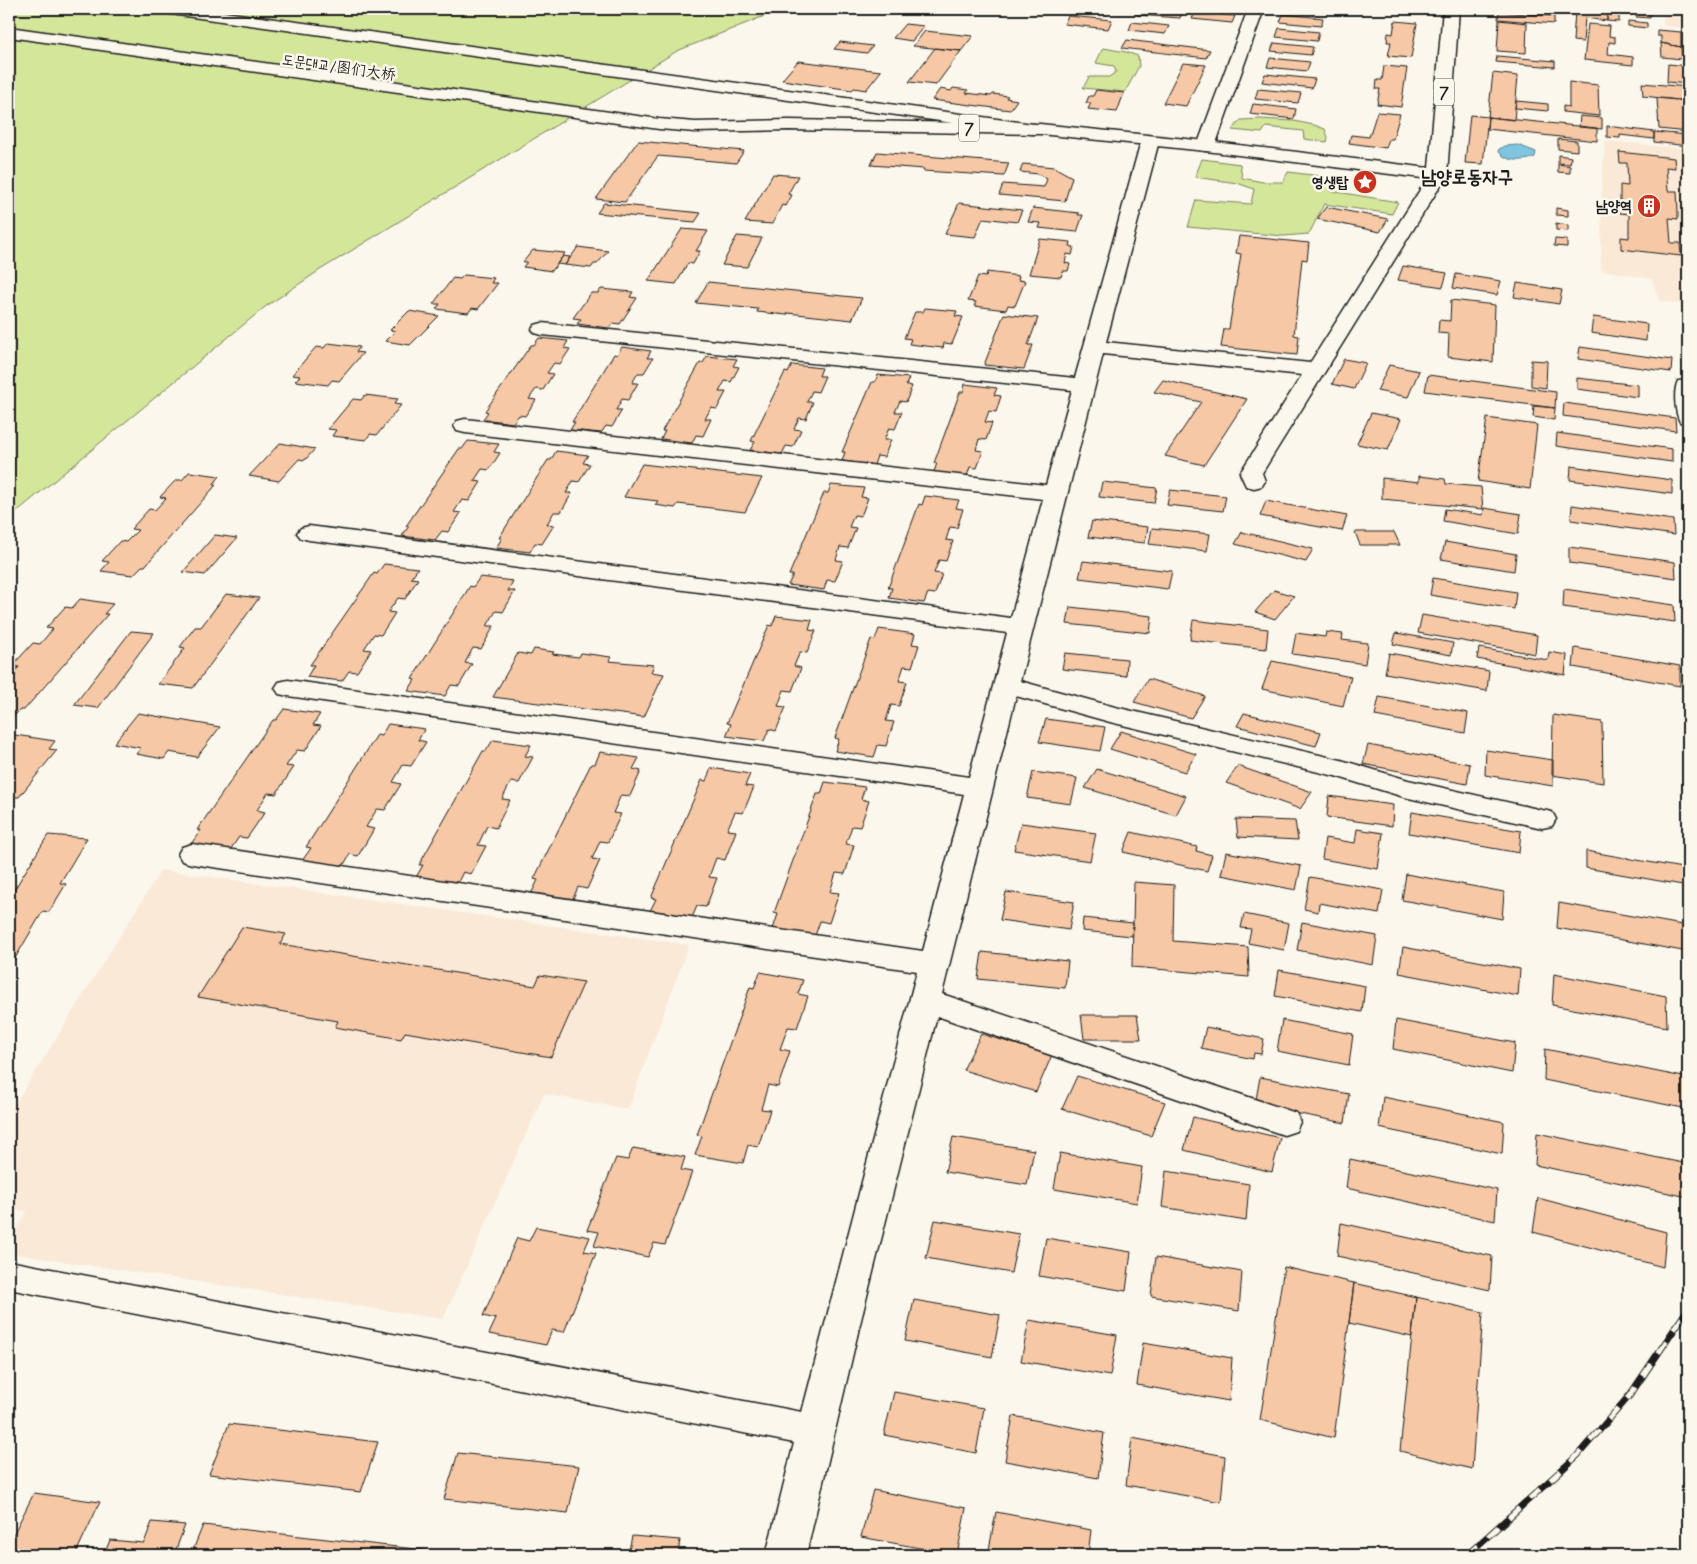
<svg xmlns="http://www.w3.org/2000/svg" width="1697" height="1564" font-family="Mynerve,'LXGW WenKai TC','Poor Story',sans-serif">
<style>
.built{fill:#fae9d7}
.green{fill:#d3e69a;stroke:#78815b}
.water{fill:#7fc5e0;stroke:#578192}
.building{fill:#f6c8a5;stroke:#1c1c1c}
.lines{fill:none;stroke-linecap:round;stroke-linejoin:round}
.minor-casing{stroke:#1c1c1c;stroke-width:3}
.major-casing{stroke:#1c1c1c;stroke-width:3}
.minor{fill:#fbf7ec;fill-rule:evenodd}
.major{fill:#fbf7ec;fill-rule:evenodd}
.rail-casing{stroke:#1c1c1c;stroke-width:7}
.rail{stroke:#fbf7ec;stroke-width:5;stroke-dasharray:14;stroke-linecap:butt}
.labels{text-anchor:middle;stroke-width:5;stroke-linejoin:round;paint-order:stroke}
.far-street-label{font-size:15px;fill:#1c1c1c;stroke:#fbf7ec}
.far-poi-label{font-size:15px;font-weight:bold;fill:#1c1c1c;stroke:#fbf7ec;text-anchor:end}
.shield{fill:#fbf7ec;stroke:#5f5e5a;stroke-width:1}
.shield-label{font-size:16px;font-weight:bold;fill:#1c1c1c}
.far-district-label{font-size:19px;font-weight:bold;fill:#1c1c1c;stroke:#fbf7ec}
</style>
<rect width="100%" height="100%" fill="#fbf7ec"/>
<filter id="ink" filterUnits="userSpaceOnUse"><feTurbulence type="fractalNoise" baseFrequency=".02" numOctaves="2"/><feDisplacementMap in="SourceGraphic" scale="10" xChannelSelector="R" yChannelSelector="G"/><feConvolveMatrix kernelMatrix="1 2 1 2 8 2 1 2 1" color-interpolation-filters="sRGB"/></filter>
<g filter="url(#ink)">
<!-- built -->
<path class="built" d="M1662,9H1688V28L1664,26Z
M1605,141L1688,149V305L1659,301L1652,279L1601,270L1602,180Z
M161,870L689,945L628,1109L544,1094L443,1319L9,1253V1243L27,1211L9,1209V1114Z"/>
<!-- green -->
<path class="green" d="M9,9H782L677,51L320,270L265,307L9,518Z
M1103,48L1126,52L1138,56L1139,66L1125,92L1083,88L1089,77H1109L1116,72L1114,66L1096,63Z
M1261,119L1294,121L1314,125L1325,129L1328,137L1327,142L1304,139L1303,131L1266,127L1262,133L1232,130L1241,120Z
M1202,159L1240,164L1242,178L1263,182H1283L1288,172L1328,177L1331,191L1398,202L1392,214L1324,204L1309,234L1283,236L1188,227L1196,200L1251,204L1254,189L1237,183L1195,177Z"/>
<!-- water -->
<path class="water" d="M1518,145L1536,152L1535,157C1524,162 1504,162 1498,150L1504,146Z"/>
<!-- building -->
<path class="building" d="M1139,9H1160L1183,11L1180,18L1137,15Z
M1604,9H1619V14L1604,12Z
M1633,9H1650V18L1636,17V10Z
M1575,11L1607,14V21L1585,18L1583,42L1573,41Z
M1195,12L1235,16L1232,23L1192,19Z
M1499,12L1554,16V24L1498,19Z
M1607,12L1619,14V22L1607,21Z
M1283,14L1323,18L1321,26L1280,22Z
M1068,16L1112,20L1108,29L1064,24Z
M1499,20L1527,23L1526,53L1497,51Z
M1395,21L1417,23L1411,58L1388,56L1391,42H1387L1388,33L1393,34Z
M1628,21L1647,23V28L1628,26Z
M1132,22L1169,26L1165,34L1129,30Z
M905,24L924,26L912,41L893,38Z
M1588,24L1610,26L1609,36L1615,37V43L1609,42L1608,54L1633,57V65L1584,60Z
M1279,28L1319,32L1317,41L1276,37Z
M1657,30L1681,32V47L1661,43V36H1657Z
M925,31L973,36L961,51L913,46Z
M1127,40L1210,50L1206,58L1122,48Z
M840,42L873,46L867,53L834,49Z
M1274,43L1313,47L1311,55L1271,51Z
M1661,43L1681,47L1682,59L1662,57Z
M935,48L961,51L936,85L909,82Z
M1497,56L1555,61V67L1496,62Z
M1270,58L1310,62L1307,71L1267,67Z
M798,61L881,71L866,90L854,88L852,90L782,80Z
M1183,63L1206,65L1186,106L1163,103Z
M1668,64L1688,66V84L1667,82Z
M1384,66L1407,68L1401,107L1377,104L1380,89H1376L1377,80H1382Z
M1493,73L1518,76L1514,120L1488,117Z
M1265,74L1315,79L1312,88L1262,82Z
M1569,82L1598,85L1599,116L1563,112V106L1569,107Z
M1642,83L1688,87V101L1643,96Z
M953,88L968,90L966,93L991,96L993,94L1008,96L1006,98L1017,100L1010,110L932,100L940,89L951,91Z
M1258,89L1301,93L1298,103L1255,99Z
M1096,90L1124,93L1117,112L1088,109L1091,103H1086L1089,96H1093Z
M1657,98L1688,101V132L1659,129Z
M1516,101L1548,104V111L1515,108Z
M1253,104L1296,109L1294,119L1250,114Z
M1377,112L1400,114L1393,139H1389L1386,148L1349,143L1351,135L1369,137Z
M1470,115L1488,117L1483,164L1465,163Z
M1580,116L1602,118V129L1579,127Z
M1488,117L1597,128V141L1487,129Z
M1607,126L1654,132V139L1620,135V138L1607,137Z
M1654,132L1688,135V146L1654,142Z
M1558,139L1577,141V151L1558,149Z
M638,141L744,151L736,163L658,156L625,202L596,199Z
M877,152L1009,163L1004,176L923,171L924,169L871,165Z
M1619,152L1674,158L1675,168L1666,167L1668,191H1677L1678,212V219L1669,218L1671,243H1680L1681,256L1621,249V237L1629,238V214L1620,213V185L1628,186L1627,163H1620Z
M1558,155L1571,157L1570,164L1558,163Z
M1023,164L1054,167L1072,177L1065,201L999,195L1003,184L1044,187L1047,179L1038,174L1020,172Z
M1558,164L1570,166V173L1558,172Z
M773,174L798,176L788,194L792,195L786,206L782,205L772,224L745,222Z
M604,203L701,213L695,222L597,213Z
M959,203L1022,210L1017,222L983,218L975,237L945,234Z
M1326,207L1388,219L1380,232L1317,219Z
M1033,208L1079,213L1078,215H1083L1077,232L1039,228L1041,223L1028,222Z
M1556,208L1568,210V216L1556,215Z
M1556,223L1568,225V231L1556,230Z
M682,229L708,231L696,251H700L693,264L688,263L676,284L648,281Z
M737,236L762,238L747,267L722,265Z
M1239,236L1309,243L1307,260L1302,259L1294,335L1299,336L1297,355L1221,347L1224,329H1229L1241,254L1236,253Z
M1040,239L1071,242L1070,246L1074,247L1072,255L1067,254L1065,263L1070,264L1068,271H1063L1061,277L1029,274Z
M1555,239L1567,240V247L1554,246Z
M578,247L608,251L597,264H594L591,268L565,265Z
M533,250L565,253L552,271L523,267L527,262H523Z
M563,256L570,257L565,265L557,264Z
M1403,266L1447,273L1443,287L1398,280Z
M987,272L1019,276L1018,280L1025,281L1015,306L1008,305L1006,310L974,306L976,302L968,301L978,276L986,277Z
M1456,274L1501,281L1497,295L1453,288Z
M464,275L494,278L491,283H498L478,309L472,308L468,313L436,309L440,304H433L453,278L460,279Z
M708,282L862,298L852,320L788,313L787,315L757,312L758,309L696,303Z
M1517,283L1562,290L1559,304L1514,297Z
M601,289L633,292L630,297L637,298L620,324L613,323L609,328L577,324L581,319L573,318L591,293H598Z
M1451,300L1495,305L1493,362L1448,357L1449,334L1438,333L1439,320L1450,321Z
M925,308L957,311L955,316L963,317L952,344L944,343L943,348L909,344L911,339L904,338L915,312H923Z
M409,311L439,316L410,345L385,341L395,331L390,330Z
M1004,314L1038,318L1028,345H1033L1024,369L984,365Z
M1593,317L1647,324L1646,341L1591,333Z
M539,338L568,341L564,348L570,349L560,364L554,363L547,373L553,374L543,390L536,389L529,399L536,400L525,416L519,415L513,423L483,419L488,412L485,411L531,345H534Z
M328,343L360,347L356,352L363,353L339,381L332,380L328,385L295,381L300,376L292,375L316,347L324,348Z
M622,347L651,351L647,358H653L644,373H638L632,383H638L628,400L622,399L616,410H622L612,427L606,426L601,433L570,430L575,422H572L614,354L617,355Z
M1580,347L1672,360L1671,372L1578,359Z
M707,356L737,359L733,366L739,367L731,382L725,381L719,392H726L717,409L711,408L705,419H711L703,436L696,435L692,443L661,439L665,431H662L700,363H703Z
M1344,359L1366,363L1354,389L1332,384Z
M1531,360L1547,361L1546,388L1531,386Z
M792,365L822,368L819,376H825L818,392L812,391L807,402H813L806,419L799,418L794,429L801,430L793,447L786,446L782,454L750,450L755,442L751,441L785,372L788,373Z
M1389,365L1419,371L1408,397L1377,391Z
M878,375L909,378L906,385L912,386L906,402L900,401L895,412H902L895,429L889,428L884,440H891L884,457L877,456L874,465L842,461L845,452H842L872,382H875Z
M1428,375L1556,392L1555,408L1425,391Z
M1577,378L1638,385V397L1577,389Z
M1163,380L1247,399L1204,465L1165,456L1201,402L1154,392Z
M965,384L997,388L994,395L1001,396L996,412L989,411L985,422L992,423L986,440L979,439L976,450L983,451L977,468L970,467L967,476L934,472L937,463H934L960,392H963Z
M365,395L398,399L394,404L401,405L377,435L370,434L366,440L332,436L336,430L328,429L353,399L361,400Z
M1564,403L1675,418L1676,431L1563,416Z
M1534,406L1555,408L1554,420L1533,417Z
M1371,413L1401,419L1388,450L1357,444Z
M1487,418L1537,425L1530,489L1478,481Z
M1557,433L1672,449V462L1556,446Z
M468,441L499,444L494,452L500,453L489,470L482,469L474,481L481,482L469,501L462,500L454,512L461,513L448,532L442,531L435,540L402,536L409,526H406L459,449H462Z
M280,443L315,449L305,460L299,459L279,481L249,476Z
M556,451L588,455L583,463L590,464L579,482L573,481L566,493H572L561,512H554L547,524L554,525L542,544L535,543L530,552L496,548L502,538H499L548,460H551Z
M642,464L762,478L745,512L678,504L675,508L655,505L658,501L624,497Z
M1571,466L1672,480V494L1570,480Z
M189,472L220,476L213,485H216L145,566H142L133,575L101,571L109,562L102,561L120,541L126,542L138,530L131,529L149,509L155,510L166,498L160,497L176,480H182Z
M1419,476L1445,479L1446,484L1481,487L1483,509L1382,499V478L1419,482Z
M1102,482L1157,488L1154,503L1099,497Z
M831,485L864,488L861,497L868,498L861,516L854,515L849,527L856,528L848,548L840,547L836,560L843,561L835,581L827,580L824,590L788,585L793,575H789L824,493H828Z
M1170,490L1226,496L1223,511L1167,505Z
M925,496L959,500L956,508L963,509L957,528L950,527L946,540L953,541L946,561L939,560L934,573L942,574L935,594L928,593L924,603L889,598L892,588H888L919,504L922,505Z
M1266,501L1347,516L1342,531L1260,516Z
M1572,505L1673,520L1674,535L1571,520Z
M1484,508L1521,514L1518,534L1443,521L1445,509L1483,515Z
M1092,521L1148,527L1145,543L1088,537Z
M1152,528L1210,534L1207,551L1149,544Z
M1242,532L1313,549L1306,562L1235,544Z
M1355,532H1394L1400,545H1360Z
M215,535L237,538L205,575L183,572Z
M1445,542L1516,554L1514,571L1441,559Z
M1569,547L1675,562L1676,578L1569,563Z
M1083,561L1172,571L1168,589L1079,578Z
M384,564L418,568L411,578L418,579L405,599L398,598L388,612L395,613L381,635L374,634L364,649L371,650L357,672L349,671L342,681L307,677L314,665H310L374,573L377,574Z
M480,577L513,581L508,591H515L503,612L496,611L487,626H494L481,649L473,648L465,663L472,664L459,686L451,685L445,696L408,691L415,680L412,679L470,586L473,587Z
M1433,578L1516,592L1514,609L1430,595Z
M1564,589L1674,605L1675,622L1563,607Z
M1274,590L1294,596L1275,619L1255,612Z
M226,594L259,598L193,688L158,684L185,648L180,647L195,627H201Z
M80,599L113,604L104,614H108L24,710H20L9,721V678L19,667L12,666L33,643L40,644L53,629L46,628L65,607L72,608Z
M1070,607L1152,616L1150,633L1067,624Z
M1422,615L1537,635L1535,654L1418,633Z
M776,616L812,620L809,630L816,631L807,653L800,652L794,666L801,668L792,691L784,690L778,706L786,707L776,731L769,729L764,741L726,736L731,724L727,723L769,625L772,626Z
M1193,620L1268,629L1266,649L1190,640Z
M879,629L915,634L912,644L919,645L912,667L904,666L899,681L907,682L899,706L891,705L886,721L894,722L886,746L878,745L874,757L835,751L839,739L835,738L871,639L875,640Z
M131,631L154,633L98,708L74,705Z
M1326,632L1343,634L1342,640L1368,643L1365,664L1292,654L1296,633L1325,637Z
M1396,633L1453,643L1451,655L1393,644Z
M1479,648L1548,660L1549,652L1567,655L1565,675L1477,659Z
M1575,648L1680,666V686L1573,667Z
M534,649L554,652L552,654L579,657L581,653L611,657L609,661L654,665L651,672L664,674L644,717L493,697L518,653L531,655Z
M1065,653L1127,659L1126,676L1062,669Z
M1389,653L1489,671L1487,691L1385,673Z
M1272,661L1351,677L1343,706L1262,689Z
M1148,679L1205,696L1191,718L1134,702Z
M1379,697L1468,713L1465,733L1375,716Z
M284,709L320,714L313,725L321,726L305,751L297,750L286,766L294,767L276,794L268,793L257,810L265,812L247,838L239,837L230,850L191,844L201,830H197L273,720H276Z
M138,713L220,727L197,757L169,752L164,759L136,754L141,748L114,743Z
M1244,713L1321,732L1316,746L1237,726Z
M1553,715L1602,722L1603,783L1552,775Z
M1046,719L1105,727L1100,751L1039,742Z
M388,724L425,729L418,740L426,742L411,766L403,765L393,782L401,784L385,810L377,809L366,827L374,829L358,856L350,854L342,868L302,861L311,848L306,847L377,735L381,736Z
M1121,731L1196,754L1185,772L1110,749Z
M15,735L55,741L49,749L57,750L19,797H9V742Z
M493,740L531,745L525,756L533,757L519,783L511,782L502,799L510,800L496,828L487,826L478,845L486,846L471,874L463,872L456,886L415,879L423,865H419L483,751H486Z
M1368,745L1470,764L1467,784L1363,764Z
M1486,750L1553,760V786L1485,775Z
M600,752L639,758L633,769L641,771L630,796L621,795L613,813L621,814L608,842L600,841L592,859L600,860L587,889L578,887L572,901L531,894L538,880L534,879L591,764H595Z
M1238,766L1312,792L1300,809L1226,783Z
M711,768L750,774L745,786L754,787L743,813L735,812L727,830L736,831L725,860L716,858L709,877L717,878L706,907L697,906L691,920L649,913L656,899L651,898L702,780L706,781Z
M1097,769L1186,796L1176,815L1085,788Z
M1033,772L1077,778L1071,804L1027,798Z
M825,782L865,787L861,799L869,801L860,827L852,826L846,844L854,845L845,874L836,873L830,892L839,893L829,923L820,921L815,936L773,929L778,914L774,913L817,794H821Z
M1329,796L1393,805L1392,826L1327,817Z
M1412,812L1521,831L1519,853L1409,833Z
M1236,819L1295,821L1298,840L1238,837Z
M1021,823L1096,833L1090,861L1014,850Z
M1357,829L1383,833L1378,869L1322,859L1325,838L1355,843Z
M1131,832L1197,847L1196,851L1212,855L1207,871L1123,852Z
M48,835L87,838L60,883L66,884L49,912L43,911L14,960L9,959V898Z
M1586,851L1688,869V886L1586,868Z
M1226,852L1301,866L1296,890L1221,875Z
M1406,874L1504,892L1502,919L1402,900Z
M1310,877L1383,890L1379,914L1319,903L1318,912L1304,909Z
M1134,882L1174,885L1173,941L1248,947L1249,977L1132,967Z
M1006,892L1074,902L1069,930L1000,920Z
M1559,903L1688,926V952L1557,928Z
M1244,914L1289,923L1284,950L1248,943L1251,929L1241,928Z
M1083,918L1133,923L1132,936L1082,931Z
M1302,922L1377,936L1373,965L1297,950Z
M242,927L286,934L280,944L535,986L540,975L584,982L551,1057L405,1032L401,1039L335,1027L338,1021L198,997Z
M1403,947L1520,969L1518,996L1399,973Z
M982,952L1068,961L1065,988L978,979Z
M1279,970L1365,986L1362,1012L1275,996Z
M760,972L803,980L798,994L808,996L797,1028L788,1027L780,1049L790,1051L778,1087L768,1085L761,1109L770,1110L758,1147L748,1145L743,1163L695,1155L702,1136L697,1135L750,987L754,988Z
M1554,974L1666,996L1667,1027L1552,1005Z
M1081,1015H1137L1141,1039H1084Z
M1282,1020L1353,1034L1349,1065L1277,1051Z
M1396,1020L1515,1043L1512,1073L1393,1049Z
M1206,1027L1264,1039L1261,1054L1254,1053L1253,1059L1201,1048Z
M981,1034L1052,1055L1036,1092L963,1070Z
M1545,1049L1688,1078V1109L1544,1080Z
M1077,1076L1165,1102L1151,1136L1062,1109Z
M1260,1077L1349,1094L1345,1123L1255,1105Z
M1383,1097L1504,1122L1502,1154L1379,1128Z
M1193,1117L1280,1138L1272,1172L1184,1150Z
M1537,1133L1688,1164V1197L1535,1165Z
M953,1137L1034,1150L1027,1185L945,1172Z
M633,1148L685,1157L681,1170L692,1172L665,1245L654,1243L648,1257L594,1246L599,1232L587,1230L616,1158L628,1160Z
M1060,1153L1142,1167L1137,1203L1054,1189Z
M1350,1159L1497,1190L1495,1221L1346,1188Z
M1166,1171L1249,1184L1246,1221L1162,1207Z
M1538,1198L1666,1232L1663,1267L1533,1232Z
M935,1220L1019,1234L1011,1273L926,1258Z
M1341,1223L1492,1256L1490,1290L1337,1256Z
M536,1227L590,1237L584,1251L596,1253L564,1332L552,1330L546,1345L489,1334L496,1319L483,1316L517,1238L529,1241Z
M1046,1238L1131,1252L1126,1291L1039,1276Z
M1156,1257L1242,1272L1239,1311L1151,1296Z
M1284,1267L1354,1283L1334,1438L1260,1420Z
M1354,1283L1416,1297L1412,1337L1349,1323Z
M1416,1297L1483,1312L1472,1469L1400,1451Z
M914,1300L1000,1315L992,1357L905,1341Z
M1029,1320L1117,1335L1110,1376L1021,1361Z
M1143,1343L1232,1358L1229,1401L1137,1385Z
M894,1392L984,1408L976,1453L884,1435Z
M1013,1416L1104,1433L1098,1478L1005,1461Z
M229,1424L378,1442L361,1492L209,1474Z
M1132,1438L1225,1456L1221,1502L1126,1485Z
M458,1453L579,1466L568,1513L444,1499Z
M873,1490L966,1508L957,1555L861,1537Z
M34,1493L100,1502L75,1555H9V1543Z
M996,1512L1091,1530L1088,1555H988Z
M152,1522L185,1525L174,1555H104L110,1540L144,1543Z
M203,1525L468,1555H191Z
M632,1536L680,1540L678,1555H628Z"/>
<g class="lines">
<!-- minor casing -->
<g class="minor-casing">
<path id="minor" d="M163,9H203L1033,124L1039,125L1042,129L1039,133L1033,134L171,14L165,12Z
M1248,9H1264L1215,146L1212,150L1206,151L1200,150L1197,146Z
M1150,136L1156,137L1159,141L1106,342L1310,363L1432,171L1438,170L1444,171L1447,175L1262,473L1265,481L1262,486L1254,488L1246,486L1240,473L1302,375L1103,354L1020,681L1115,707L1341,760L1408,780L1542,810L1552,812L1556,819L1552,826L1542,828L1404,797L1335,776L1110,722L1016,696L942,994L1296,1113L1300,1122L1296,1131L1284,1135L1272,1131L937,1016L859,1328L806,1555H766L794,1443L9,1289V1261L802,1412L917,971L192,864L182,861L178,854L182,847L192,844L923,951L964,794L288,696L279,694L275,688L279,682L288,680L969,777L1007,633L309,540L301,538L297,533L301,528L309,526L1011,618L1043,499L465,433L457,431L454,426L457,421L465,419L1046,485L1072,390L542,335L535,333L532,329L535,325L542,323L1075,378L1141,141L1144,137Z
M1686,380H1688V424L1680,422C1675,413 1673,390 1678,381Z"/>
</g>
<!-- major casing -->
<g class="major-casing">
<path id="major" d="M1443,9H1459L1447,175L1444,179L1438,180L1206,151L1040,134L788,130L695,132L659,129L9,37V27L659,119L695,122L788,120L1040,124L1206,141L1429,168Z"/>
</g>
<!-- minor -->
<use href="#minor" class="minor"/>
<!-- major -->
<use href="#major" class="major"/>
<!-- rail casing -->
<g class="rail-casing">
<path id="rail" d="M1467,1555L1577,1456L1630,1395L1688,1309"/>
</g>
<!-- rail -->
<use href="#rail" class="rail"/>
</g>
</g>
<!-- icons -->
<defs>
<g id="sight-disc" transform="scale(1.25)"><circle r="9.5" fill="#c8321e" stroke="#fbf7ec"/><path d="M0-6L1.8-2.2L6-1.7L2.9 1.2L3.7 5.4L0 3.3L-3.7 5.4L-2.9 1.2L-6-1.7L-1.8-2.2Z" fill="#fff"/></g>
<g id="building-disc" transform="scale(1.25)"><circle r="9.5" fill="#c8321e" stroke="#fbf7ec"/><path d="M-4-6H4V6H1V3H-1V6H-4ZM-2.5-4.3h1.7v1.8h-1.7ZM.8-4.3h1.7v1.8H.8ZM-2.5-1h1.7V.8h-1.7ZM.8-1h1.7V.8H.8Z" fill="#fff"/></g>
</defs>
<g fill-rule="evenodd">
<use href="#sight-disc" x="1365" y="182"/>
<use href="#building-disc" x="1649" y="206"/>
</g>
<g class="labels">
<!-- far-street labels -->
<g class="far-street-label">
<text transform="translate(339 67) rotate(8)" y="5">도문대교/图们大桥</text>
</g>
<!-- far-poi labels -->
<g class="far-poi-label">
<text x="1348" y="187">영생탑</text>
<text x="1632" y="211">남양역</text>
</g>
<!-- shield labels -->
<g class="shield">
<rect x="1434" y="78.5" width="20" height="27" rx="4"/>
<rect x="959" y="114.5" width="20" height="27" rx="4"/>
</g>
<g class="shield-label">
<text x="1444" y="98">7</text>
<text x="969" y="134">7</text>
</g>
<!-- far-district labels -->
<g class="far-district-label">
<text x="1467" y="183">남양로동자구</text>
</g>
</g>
<!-- margin -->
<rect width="1697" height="1564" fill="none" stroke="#fbf7ec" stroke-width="30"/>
<rect x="15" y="15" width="1667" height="1534" fill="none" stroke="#1c1c1c" stroke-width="2" filter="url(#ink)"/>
</svg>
